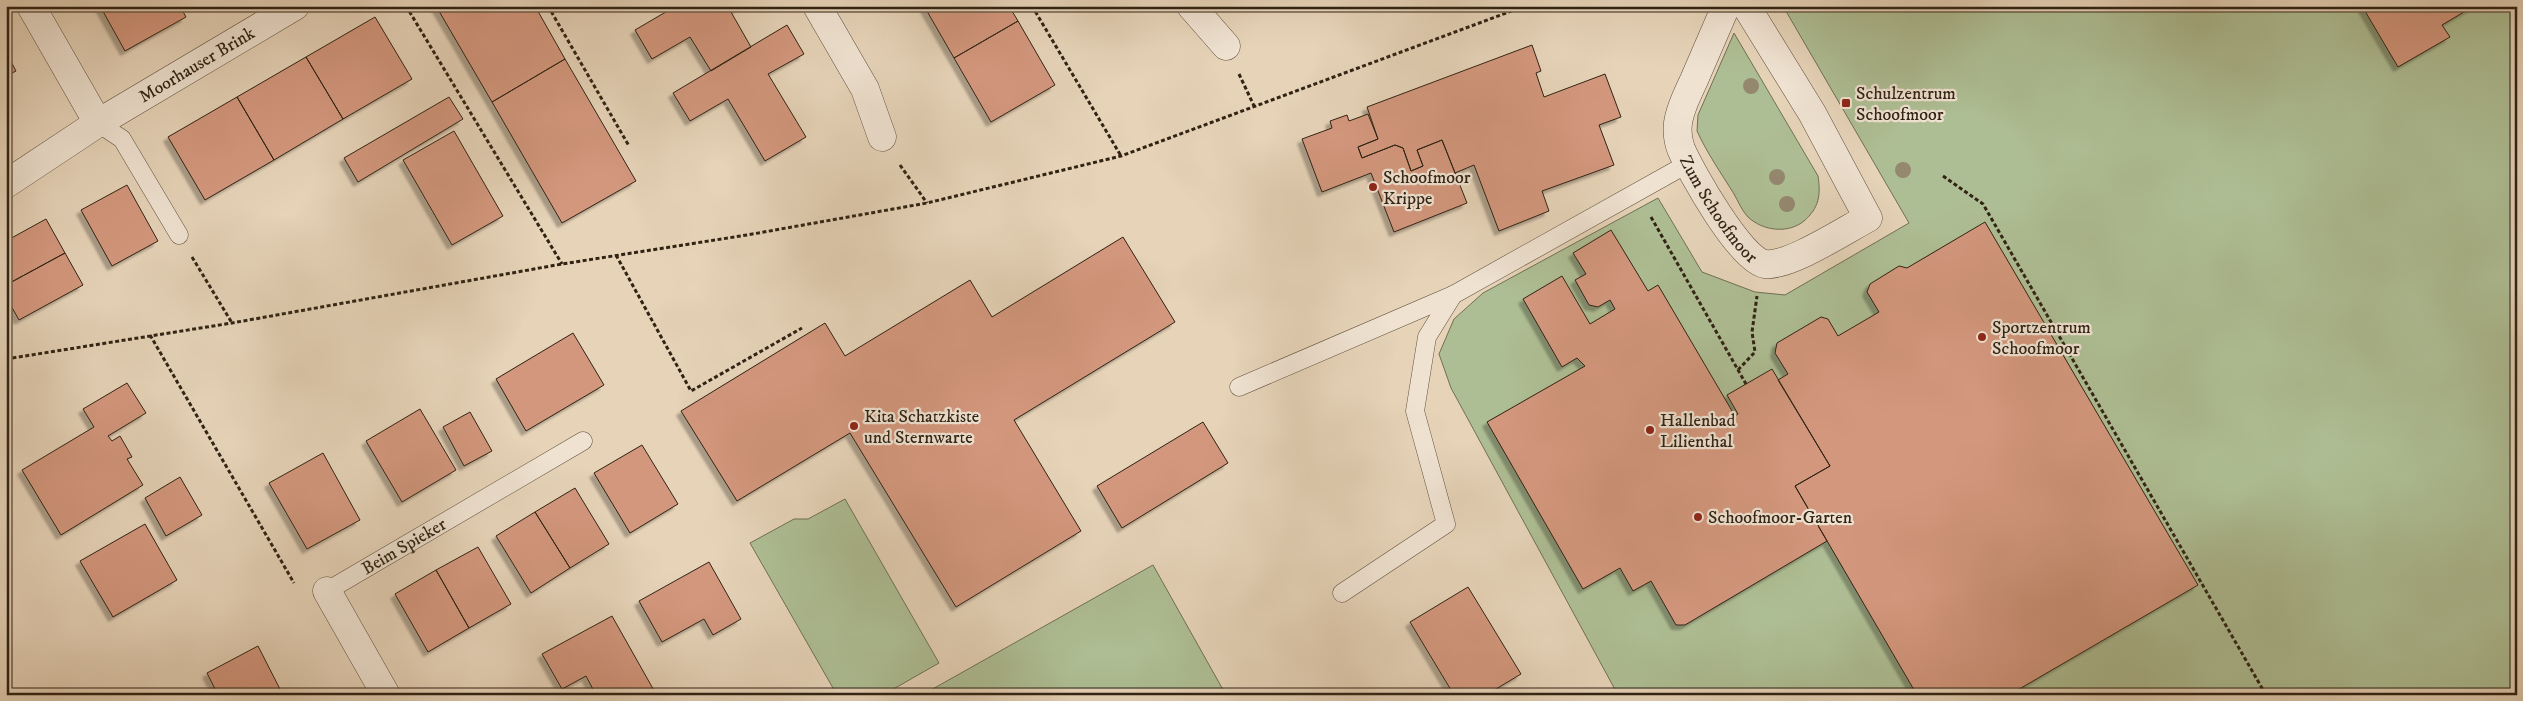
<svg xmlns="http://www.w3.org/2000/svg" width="2523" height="701" font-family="'IM FELL DW Pica',serif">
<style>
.green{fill:#aebe94;stroke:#6f7054}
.building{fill:#d3977d;stroke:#302314;filter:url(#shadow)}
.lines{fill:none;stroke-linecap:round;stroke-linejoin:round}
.service-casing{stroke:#5e4f3d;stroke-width:19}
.minor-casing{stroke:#5e4f3d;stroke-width:29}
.path{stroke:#302314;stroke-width:3;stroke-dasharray:4 2.5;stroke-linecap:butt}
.service{stroke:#efe2d1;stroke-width:18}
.minor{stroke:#efe2d1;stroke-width:28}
.tree{fill:#94886f}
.poi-dot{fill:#8f2418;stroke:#efe2d1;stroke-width:2}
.labels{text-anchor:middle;stroke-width:4.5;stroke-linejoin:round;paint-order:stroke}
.street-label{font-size:18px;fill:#302314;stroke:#efe2d1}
.poi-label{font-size:18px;fill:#302314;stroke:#efe2d1;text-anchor:start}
</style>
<defs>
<filter id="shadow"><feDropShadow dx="-4.5" dy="4.5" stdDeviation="1" flood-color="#0004"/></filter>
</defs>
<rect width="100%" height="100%" fill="#e6d3b8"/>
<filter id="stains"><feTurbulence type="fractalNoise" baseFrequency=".004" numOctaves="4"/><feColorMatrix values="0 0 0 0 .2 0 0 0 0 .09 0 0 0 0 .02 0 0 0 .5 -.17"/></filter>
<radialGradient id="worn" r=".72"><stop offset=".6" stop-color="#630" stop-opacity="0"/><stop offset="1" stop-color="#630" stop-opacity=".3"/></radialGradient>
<!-- green -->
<path class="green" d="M1783,6H2517V695H1618L1451,388L1439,354L1454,319L1483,293L1658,198L1702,272L1755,292L1785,295L1909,223Z
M1734,33L1818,176C1821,195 1819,208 1804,221C1788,234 1763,231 1748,217C1742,211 1738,201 1734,194C1721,173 1707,153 1697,131L1698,115Z
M845,499L939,663L883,695H837L750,543L794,519H808Z
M1153,565L1226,695H922Z"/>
<!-- building -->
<path class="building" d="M100,6H180L186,17L125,51Z
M436,6H535L565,59L492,102Z
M676,6H741L731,12L751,47L711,71L690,37L652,59L635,30Z
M924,6H1009L1018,21L954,58Z
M2362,6H2474L2442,25L2450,37L2398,67Z
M375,17L412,79L343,119L306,57Z
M1018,21L1055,85L991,122L954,58Z
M787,25L804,54L768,74L806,137L765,161L728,99L690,121L673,93Z
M1532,45L1541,71L1536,73L1544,97L1605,74L1621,117L1599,125L1614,165L1542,191L1549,211L1499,231L1474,165L1455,173L1442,140L1417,150L1423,166L1411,171L1403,148L1395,145L1362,158L1358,147L1378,139L1367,107Z
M6,52L16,71L6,76Z
M306,57L343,119L274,160L237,97Z
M565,59L636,181L562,223L492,102Z
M237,97L274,160L205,200L168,137Z
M449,97L463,119L358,182L344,158Z
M1368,114L1378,139L1358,147L1362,158L1395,145L1403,148L1411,171L1423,166L1417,150L1442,140L1467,203L1394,232L1371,173L1322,192L1302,139L1332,128L1330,121L1347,115L1349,121Z
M454,131L503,216L452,245L403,160Z
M127,185L158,241L112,266L81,210Z
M46,219L65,253L6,285V241Z
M1985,222L2198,585L2009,695H1917L1795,486L1830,466L1778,380L1788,374L1775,353L1777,343L1821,317L1828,319L1838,336L1879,312L1867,292L1870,284L1899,266L1907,268Z
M1611,230L1648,291L1658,285L1735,416L1738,414L1727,395L1772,369L1830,466L1795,486L1827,541L1685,625H1676L1651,581L1633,591L1620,568L1583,589L1487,422L1585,366L1577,358L1562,367L1523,299L1562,276L1590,324L1615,309L1610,300L1598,307L1589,305L1575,280L1586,274L1573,253Z
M1123,237L1175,322L1014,420L1081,531L956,607L850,433L737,501L681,411L825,323L845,356L970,280L992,317Z
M65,253L83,285L19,320L6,297V285Z
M573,333L604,385L526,431L496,379Z
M127,383L146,413L108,436L112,441L120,436L132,457L127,459L143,485L61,535L22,470L94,427L83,409Z
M420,409L456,470L402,502L366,441Z
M470,412L492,451L464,466L443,427Z
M1203,422L1228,463L1122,528L1097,486Z
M642,445L678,504L630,533L594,473Z
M323,453L360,520L307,549L269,483Z
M180,477L202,515L166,536L145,498Z
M575,488L609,544L570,568L535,512Z
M535,512L570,568L531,593L496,536Z
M145,524L177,580L113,617L80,561Z
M478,547L511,604L469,628L436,570Z
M709,562L741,619L713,635L704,619L662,642L639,601Z
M436,570L469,628L428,652L395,594Z
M1468,587L1521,674L1486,695H1454L1410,622Z
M612,616L656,694L596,695L586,676L562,689L542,654Z
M258,646L283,695H209L216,691L207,673Z"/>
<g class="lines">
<!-- service casing -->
<g class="service-casing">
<g id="service">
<path d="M98,123L122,139L179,235"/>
<path d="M1239,387L1453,295"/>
<path id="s1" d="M327,591L583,441"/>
<path d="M1342,593L1446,524L1415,411L1427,337L1453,295L1689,163"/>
</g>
</g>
<!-- minor casing -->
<g class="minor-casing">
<g id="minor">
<path d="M31,6L98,123"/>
<path d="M817,6L865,89L882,137"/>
<path d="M1191,6L1226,46"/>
<path id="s2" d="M1726,6C1715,31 1705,55 1694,80C1688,93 1680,108 1678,123C1677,131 1678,141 1681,149C1691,172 1741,261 1765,264C1789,267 1845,230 1868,218L1812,113L1746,6"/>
<path id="s3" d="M6,184L98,123L295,6"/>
<path d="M327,591L386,695"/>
</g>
</g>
<!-- path -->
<path class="path" d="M406,6L562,264
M548,6L629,146
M1032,6L1121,156
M1239,74L1255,108
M900,165L927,203
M1943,176L1983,204L2266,695
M1651,217L1746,384
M616,255L691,391L802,328
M192,257L232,323
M150,335L294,583
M6,359L232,323L562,264L747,235L927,203L1121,156L1525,6
M1738,370L1755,352L1752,332L1757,296"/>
<!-- service -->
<use href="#service" class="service"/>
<!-- minor -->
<use href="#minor" class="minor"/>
</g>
<!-- trees -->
<g class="tree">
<circle cx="1751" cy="86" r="8"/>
<circle cx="1903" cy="170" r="8"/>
<circle cx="1777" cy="177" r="8"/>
<circle cx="1787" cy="204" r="8"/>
</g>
<!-- markers -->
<g class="poi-dot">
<rect x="1841" y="98" width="10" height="10" rx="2.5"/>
<circle cx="1373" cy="187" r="5"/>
<circle cx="1982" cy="337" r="5"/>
<circle cx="854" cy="426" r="5"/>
<circle cx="1650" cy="430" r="5"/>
<circle cx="1698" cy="517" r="5"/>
</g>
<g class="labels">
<!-- street labels -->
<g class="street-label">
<text dy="6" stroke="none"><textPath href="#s3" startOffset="225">Moorhauser Brink</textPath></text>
<text dy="6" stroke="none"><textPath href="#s2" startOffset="224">Zum Schoofmoor</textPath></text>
<text dy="6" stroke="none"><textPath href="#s1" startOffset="89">Beim Spieker</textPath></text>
</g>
<!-- poi labels -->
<g class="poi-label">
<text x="1856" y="99">Schulzentrum<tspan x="1856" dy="21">Schoofmoor</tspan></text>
<text x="1383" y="183">Schoofmoor<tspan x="1383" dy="21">Krippe</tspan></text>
<text x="1992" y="333">Sportzentrum<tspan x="1992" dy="21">Schoofmoor</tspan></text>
<text x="864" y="422">Kita Schatzkiste<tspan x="864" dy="21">und Sternwarte</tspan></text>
<text x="1660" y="426">Hallenbad<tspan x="1660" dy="21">Lilienthal</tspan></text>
<text x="1708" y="523">Schoofmoor-Garten</text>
</g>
</g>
<!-- margin -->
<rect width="2523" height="701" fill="none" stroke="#e6d3b8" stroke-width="25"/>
<rect x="8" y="8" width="2508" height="686" fill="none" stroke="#302314" stroke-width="2.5"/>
<rect x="12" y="12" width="2498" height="676" fill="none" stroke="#302314"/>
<rect width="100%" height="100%" filter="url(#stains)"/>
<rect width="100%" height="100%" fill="url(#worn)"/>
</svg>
